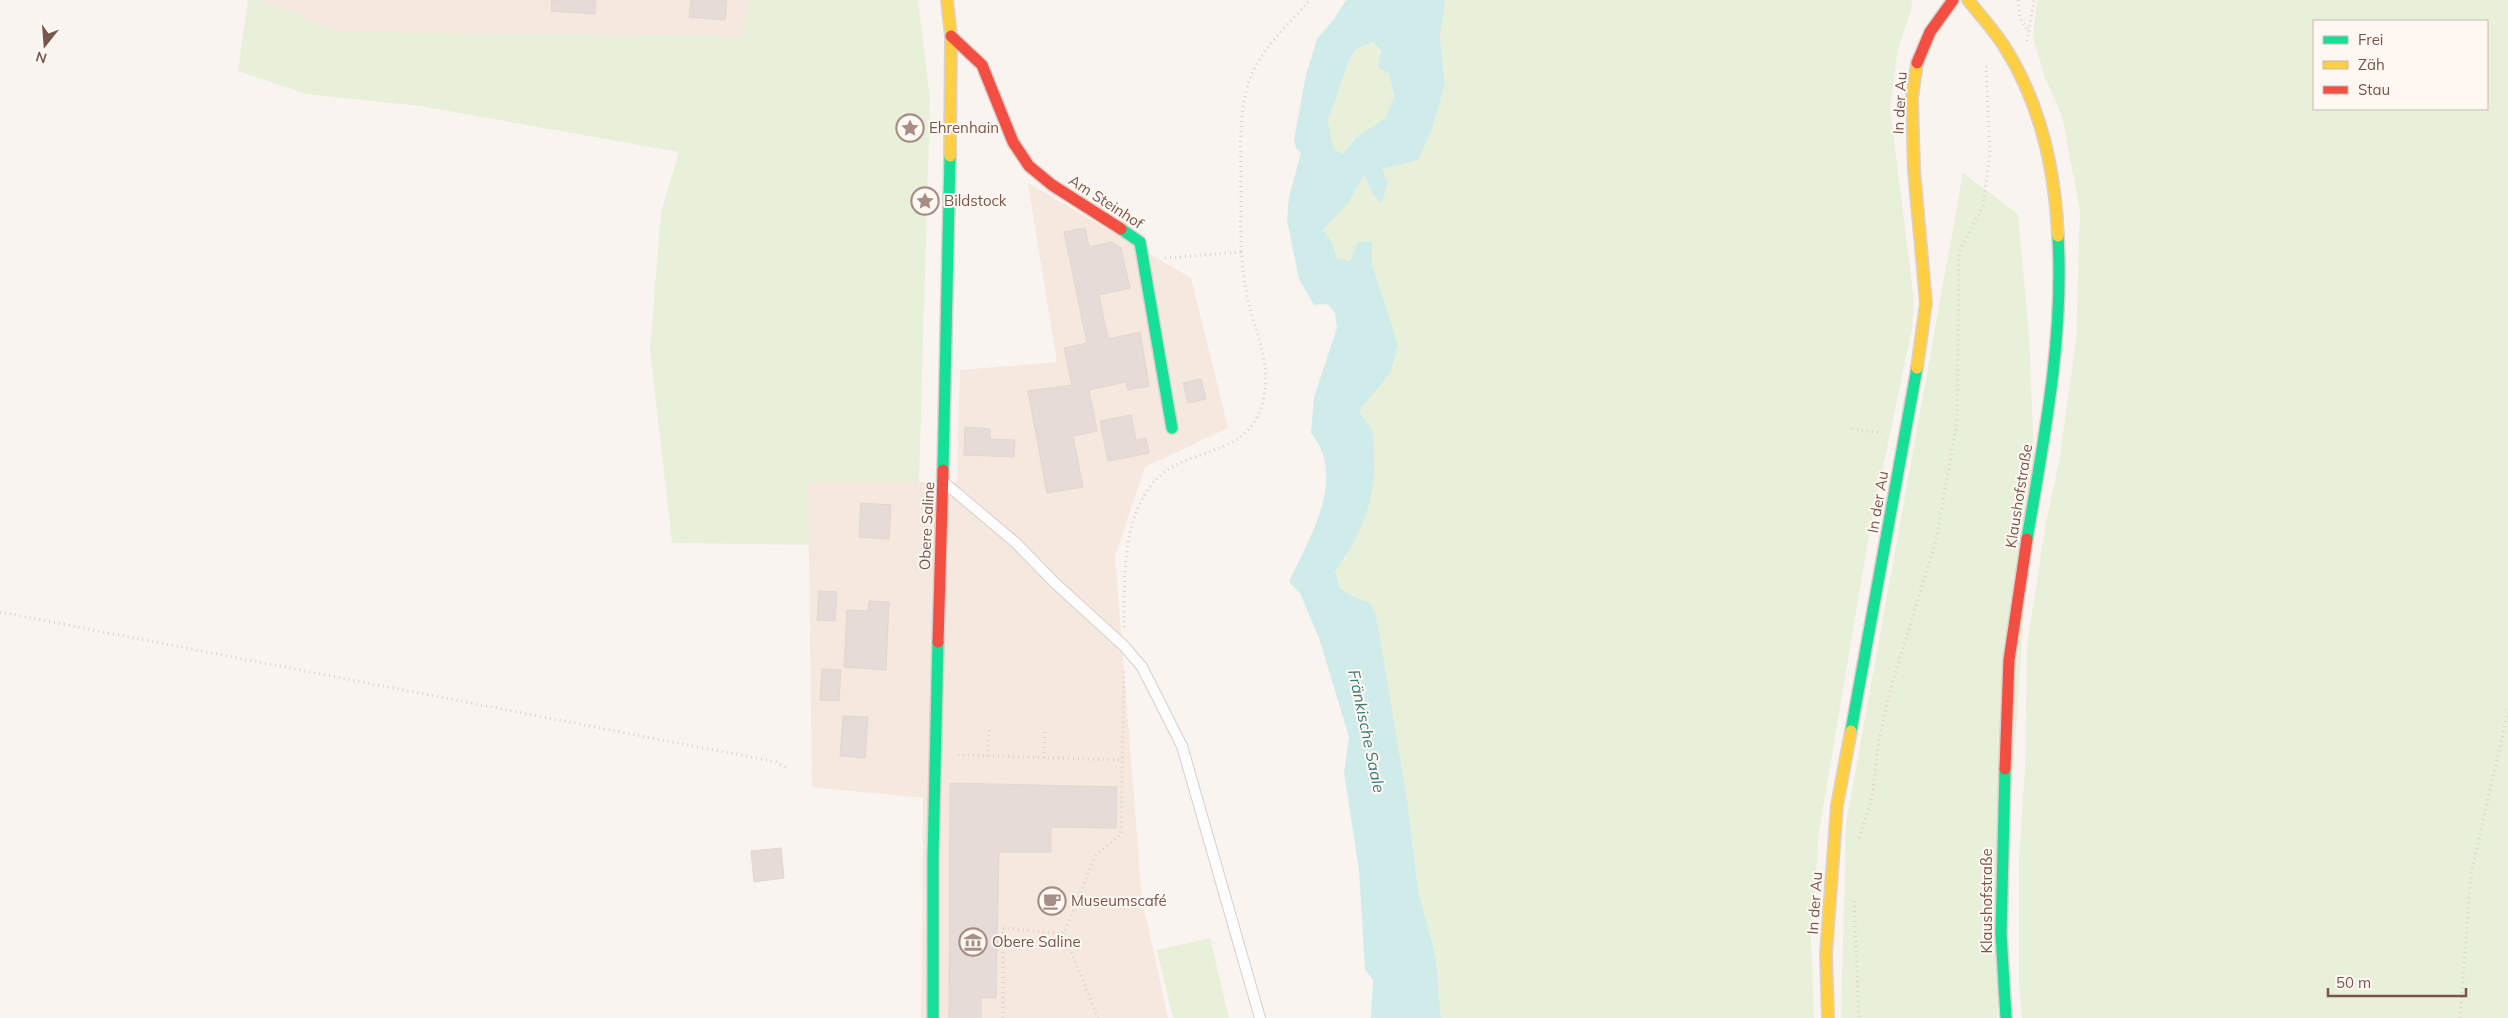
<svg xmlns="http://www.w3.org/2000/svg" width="2508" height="1018" font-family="Mulish,sans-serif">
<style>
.residential{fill:#f4e8df}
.green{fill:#e9f0d9;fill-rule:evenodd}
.water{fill:#cfecea;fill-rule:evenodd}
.building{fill:#e6dbd6;stroke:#e2d6d1}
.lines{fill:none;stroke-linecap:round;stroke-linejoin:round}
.lane-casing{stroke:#d8cfcc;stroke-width:12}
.fast-casing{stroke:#dad0cc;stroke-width:14}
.slow-casing{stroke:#dad0cc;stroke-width:14}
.jam-casing{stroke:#dad0cc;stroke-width:14}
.path{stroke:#dcd2cf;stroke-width:3;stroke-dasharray:1 4;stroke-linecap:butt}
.lane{stroke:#fefdfd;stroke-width:10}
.fast{stroke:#16e098;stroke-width:11}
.slow{stroke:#ffcf43;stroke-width:11}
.jam{stroke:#f24e42;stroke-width:11}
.labels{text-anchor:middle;stroke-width:4;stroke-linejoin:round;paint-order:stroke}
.street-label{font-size:15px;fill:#7a554c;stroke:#fff8f2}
.poi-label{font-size:15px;fill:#7a554c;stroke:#fff8f2;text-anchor:start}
.water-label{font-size:16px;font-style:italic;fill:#3b7778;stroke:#fff8f2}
</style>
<rect width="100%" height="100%" fill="#f9f4ef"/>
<!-- residential -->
<path class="residential" d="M259,0H750L743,36L338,32Z
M1028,183L1191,278L1228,428L1145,467L1115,556L1142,899L1168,1018H921L923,798L812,787L808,482H957L960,370L1057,362Z"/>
<!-- green -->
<path class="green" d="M248,0H259L338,32L743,36L750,0H918L930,99L919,482H808L809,545L672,543L650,349L661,212L679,152L420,106L306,94L238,71Z
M1444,0H1911L1912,7L1898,49L1890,108L1914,300L1912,329L1870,530L1819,831L1811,938L1814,1018H1441L1436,958L1418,889L1407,799L1376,615L1369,603L1352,596L1340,588L1335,571L1346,557L1372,431L1359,411L1391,372L1398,345L1372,264V241L1358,242L1351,261L1337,258L1332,242L1323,230L1348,203L1364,175L1373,194L1381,169L1418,160L1431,132L1445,84L1440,36Z
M2037,0H2508V1018H2022L2019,983V856L2025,769L2027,645L2046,522L2059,462L2076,340L2080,211L2062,116L2045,78L2033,38ZM2314,21H2487V109H2314Z
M1373,42C1388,60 1401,94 1387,117C1381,125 1365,129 1357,136C1352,140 1348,148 1343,154L1333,148L1328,121L1348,63L1355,50Z
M1963,173L2018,214L2029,334L2034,458L1997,1018H1841L1846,824Z
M1210,938L1229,1018H1173L1157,950Z"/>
<!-- water -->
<path class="water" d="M1346,0H1444L1445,3L1440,36L1445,84L1431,132L1418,160L1382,169L1388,183L1381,204L1373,194L1364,175L1348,203L1323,230L1332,242L1337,258L1350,261L1358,242L1372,241V264L1398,345L1391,372L1359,411C1363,417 1369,424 1372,430C1374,437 1373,446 1374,453C1377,497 1361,537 1335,571L1340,588L1352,596L1370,603L1376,615L1407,799L1418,889L1436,958L1441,1018H1371L1373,980L1365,969L1359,870L1344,773L1349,737L1319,638L1300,593L1289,582C1309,538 1348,478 1311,433L1314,397L1337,328L1335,313L1328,304L1314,305L1299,279L1287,220L1289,197L1301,153L1296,148L1294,140L1306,75L1317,39L1334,19ZM1373,42L1381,51L1378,67L1389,73L1394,96L1386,118L1357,136L1343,154L1333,148L1328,121L1348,63L1355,50Z"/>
<!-- building -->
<path class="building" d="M552,0H596L595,14L551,11Z
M691,0H727L725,20L689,17Z
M1085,228L1089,247L1112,242L1121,248L1130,288L1099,295L1108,339L1140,332L1149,386L1128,390L1126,382L1089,390L1097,431L1073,436L1083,487L1047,493L1028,391L1072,385L1064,348L1087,343L1064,232Z
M1201,379L1206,399L1188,403L1183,383Z
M1131,415L1136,440L1146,438L1149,453L1108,461L1100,421Z
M965,427L990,429V439L1015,440L1014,457L964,455Z
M861,503L891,505L889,539L859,537Z
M819,591L837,592L835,621L817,620Z
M869,601L889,602L886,670L844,667L847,610L868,611Z
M822,669L841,670L839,701L820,700Z
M843,716L868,717L865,758L840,756Z
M950,783L1117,787L1116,828L1051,827V852H999L996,998H981V1018H949Z
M781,848L784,878L754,882L751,851Z"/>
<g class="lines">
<!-- lane casing -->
<g class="lane-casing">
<path id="lane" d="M946,484L1016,543L1055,583L1124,646L1142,667L1182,746L1260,1018"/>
</g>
<!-- fast casing -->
<g class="fast-casing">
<path id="fast" d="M1121,229L1140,242L1172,428
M943,470L950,156
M2027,539C2044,439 2064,338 2058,236
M1851,731L1917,368
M2005,769L2001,934L2006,1018
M933,1018V858L938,642"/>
</g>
<!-- slow casing -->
<g class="slow-casing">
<path id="slow" d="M947,0L951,36L950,156
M1968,0C1980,15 1993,29 2004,46C2040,102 2055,169 2058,236
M1917,63L1912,98L1914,170L1926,303L1917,368
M1828,1018L1826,954L1837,805L1851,731"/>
</g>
<!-- jam casing -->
<g class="jam-casing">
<path id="jam" d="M951,36L982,65L1013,142L1029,166L1052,185L1121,229
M1917,63L1930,32L1953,0
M938,642L943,470
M2005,769L2009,660L2027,539"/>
</g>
<!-- path -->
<path class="path" d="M2018,0L2020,19L2030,32
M2027,41L2034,0
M1165,258L1241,252
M1852,429L1882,433
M0,612L776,762L788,768
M1124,627C1125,581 1121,528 1149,488C1182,441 1251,465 1264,396C1271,363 1255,331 1248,300C1239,263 1241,225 1241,187C1241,151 1238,113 1250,78C1261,49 1290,23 1310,0
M958,755L1122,760
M987,756L990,727
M1044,758L1045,730
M1859,838L1872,798L1879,739L1892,684L1936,540L1957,423L1959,252L1983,206L1990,154L1986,67L1989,65
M1854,901L1859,1018
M1003,1018V928L1064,934
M1098,1018L1064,934L1095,856L1121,834L1124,668
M2460,1018L2471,874L2508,711"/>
<!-- lane -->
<use href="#lane" class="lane"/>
<!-- fast -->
<use href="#fast" class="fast"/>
<!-- slow -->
<use href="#slow" class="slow"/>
<!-- jam -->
<use href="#jam" class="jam"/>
</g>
<!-- icons -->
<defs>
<g id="sight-ring" transform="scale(1.4375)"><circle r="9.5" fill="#fff8f2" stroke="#a68d85" stroke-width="1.5"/><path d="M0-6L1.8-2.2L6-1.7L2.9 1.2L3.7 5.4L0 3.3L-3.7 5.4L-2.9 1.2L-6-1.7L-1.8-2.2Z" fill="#a68d85"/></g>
<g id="cafe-ring" transform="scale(1.4375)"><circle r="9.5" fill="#fff8f2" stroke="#a68d85" stroke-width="1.5"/><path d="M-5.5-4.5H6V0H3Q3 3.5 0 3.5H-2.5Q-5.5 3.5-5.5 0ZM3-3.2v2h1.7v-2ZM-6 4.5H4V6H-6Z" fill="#a68d85"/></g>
<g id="museum-ring" transform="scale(1.4375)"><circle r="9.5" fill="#fff8f2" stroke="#a68d85" stroke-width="1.5"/><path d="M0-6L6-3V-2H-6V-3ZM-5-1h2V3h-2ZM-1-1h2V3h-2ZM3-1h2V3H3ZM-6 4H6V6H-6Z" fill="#a68d85"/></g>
</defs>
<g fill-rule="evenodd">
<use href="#sight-ring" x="910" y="128"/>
<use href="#sight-ring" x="925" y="201"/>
<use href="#cafe-ring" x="1052" y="901"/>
<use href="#museum-ring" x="973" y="942"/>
</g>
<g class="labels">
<!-- street labels -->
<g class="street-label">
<text transform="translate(1900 103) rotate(-87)" y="5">In der Au</text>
<text transform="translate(1106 202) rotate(33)" y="5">Am Steinhof</text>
<text transform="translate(2019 496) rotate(-81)" y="5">Klaushofstraße</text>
<text transform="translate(1878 502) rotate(-80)" y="5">In der Au</text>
<text transform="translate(927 526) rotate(-87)" y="5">Obere Saline</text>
<text transform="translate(1987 901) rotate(-90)" y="5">Klaushofstraße</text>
<text transform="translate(1815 903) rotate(-86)" y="5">In der Au</text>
</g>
<!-- poi labels -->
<g class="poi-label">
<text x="929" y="133">Ehrenhain</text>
<text x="944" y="206">Bildstock</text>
<text x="1071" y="906">Museumscafé</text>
<text x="992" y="947">Obere Saline</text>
</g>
<!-- water labels -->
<g class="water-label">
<text transform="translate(1367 731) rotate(78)" y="6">Fränkische Saale</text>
</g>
</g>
<!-- legend -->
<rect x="2313" y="20" width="175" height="90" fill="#fff8f2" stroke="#cab7b0"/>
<rect x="2323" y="36" width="25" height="8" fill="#16e098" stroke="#cab7b0"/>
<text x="2358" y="45" font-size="15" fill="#7a554c">Frei</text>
<rect x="2323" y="61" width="25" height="8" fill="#ffcf43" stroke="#cab7b0"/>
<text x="2358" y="70" font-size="15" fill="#7a554c">Zäh</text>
<rect x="2323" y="86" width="25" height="8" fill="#f24e42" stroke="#cab7b0"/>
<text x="2358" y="95" font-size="15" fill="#7a554c">Stau</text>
<!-- north arrow -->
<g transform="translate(45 45) rotate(197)" stroke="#fff8f2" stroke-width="4" paint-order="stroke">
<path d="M0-4L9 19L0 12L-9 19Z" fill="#7a554c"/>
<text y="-8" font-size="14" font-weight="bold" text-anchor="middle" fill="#7a554c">N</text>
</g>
<!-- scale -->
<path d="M2328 988v8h138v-8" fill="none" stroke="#7a554c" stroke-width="2.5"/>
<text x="2336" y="988" font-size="15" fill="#7a554c" stroke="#fff8f2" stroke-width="4" paint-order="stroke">50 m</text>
</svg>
